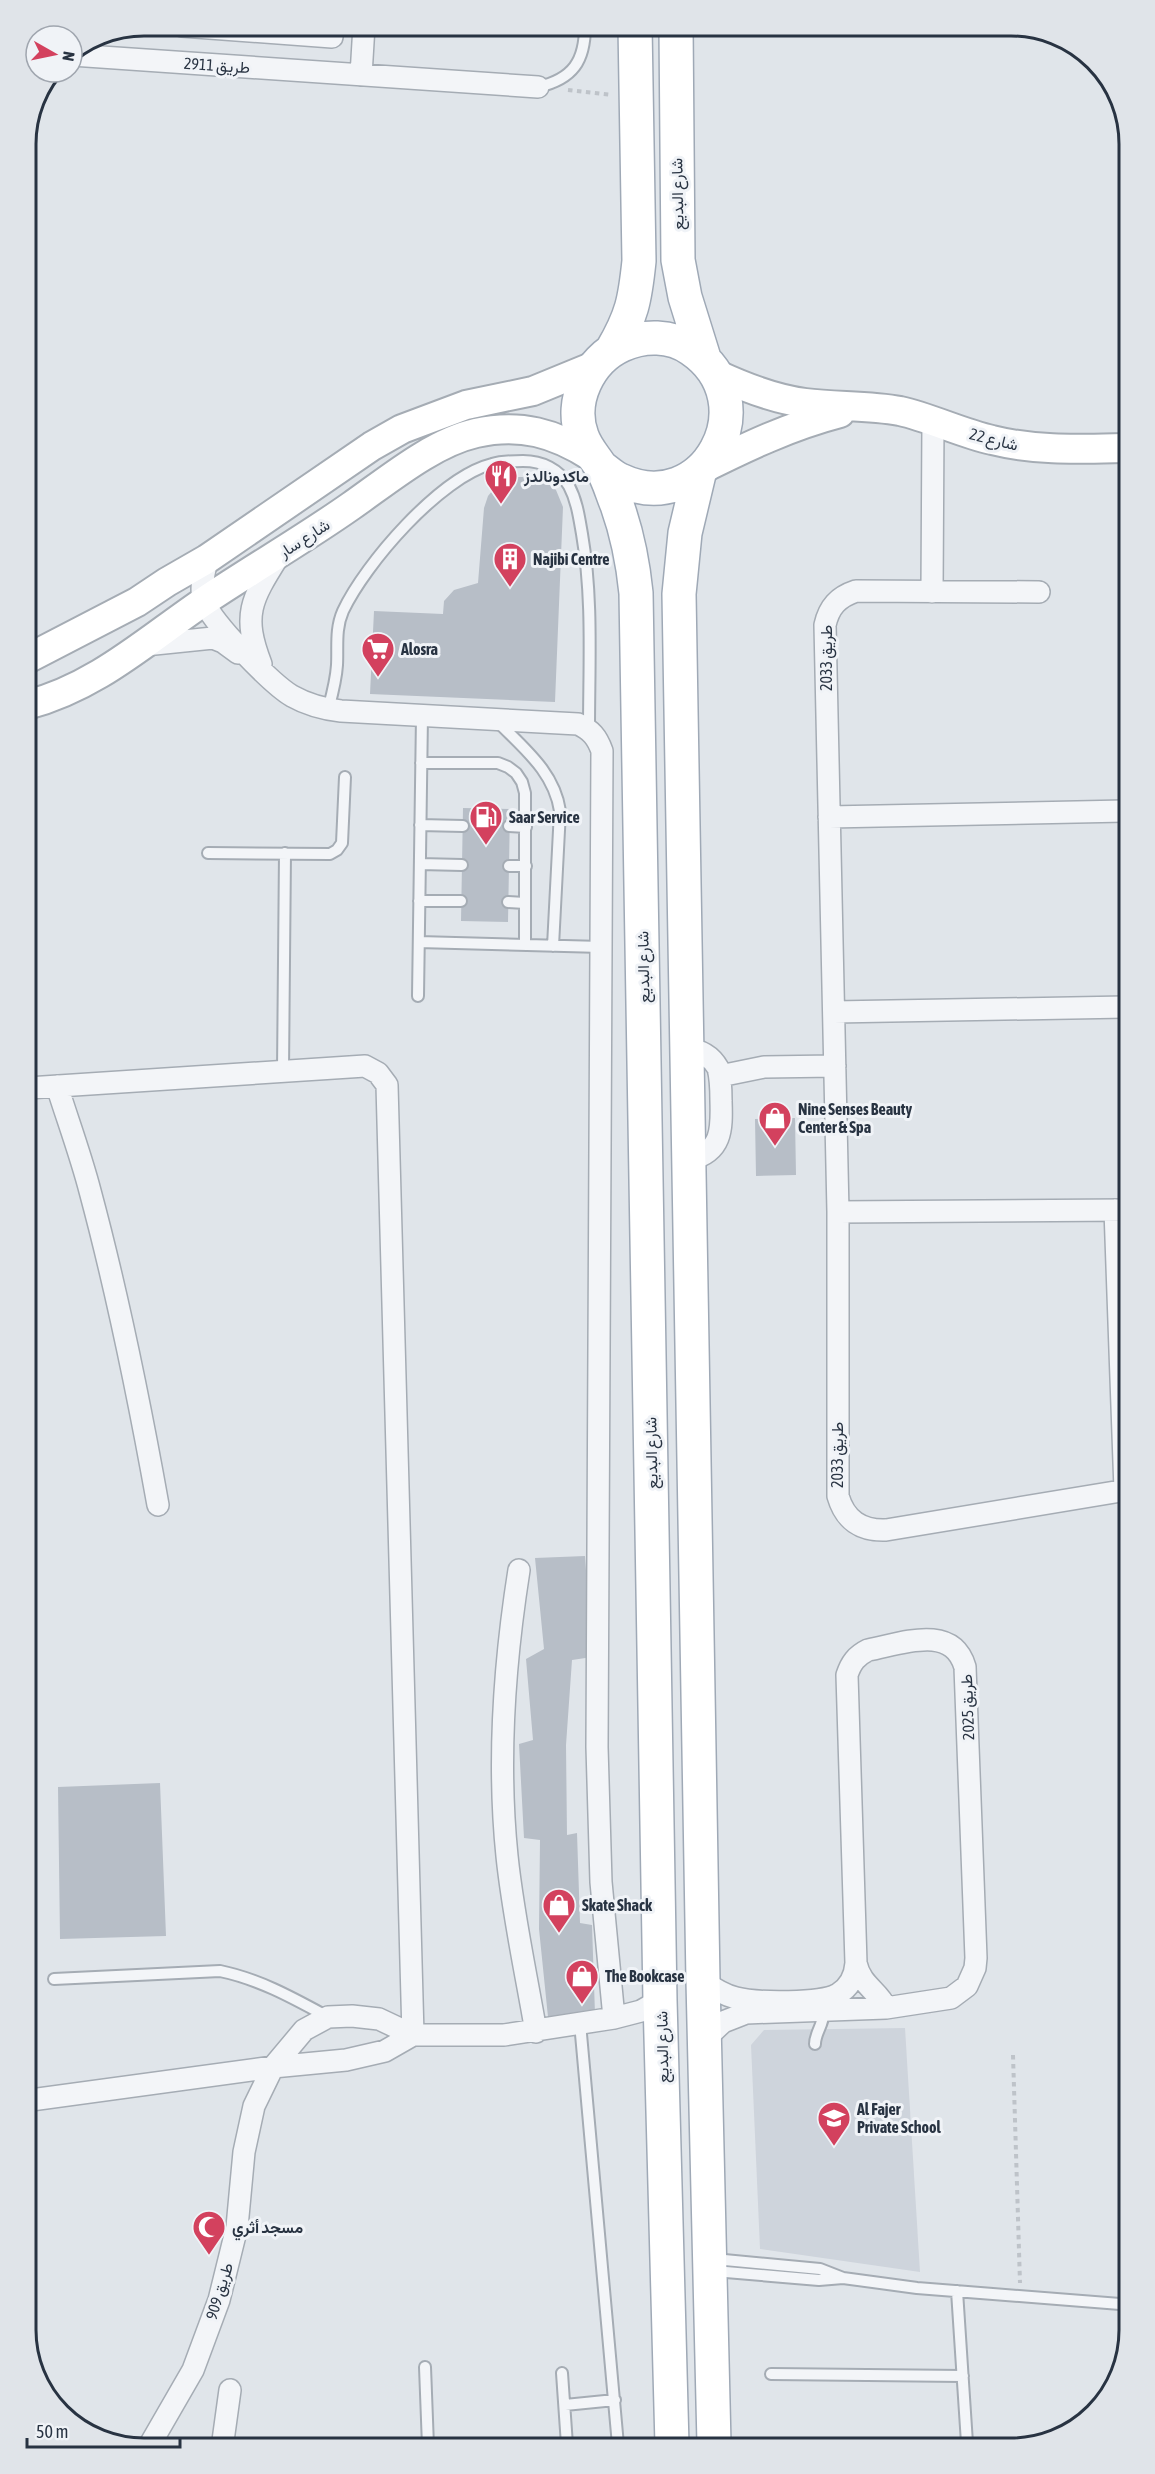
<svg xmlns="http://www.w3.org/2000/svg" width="1155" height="2474" font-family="'Asap Condensed',Vazirmatn,sans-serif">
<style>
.built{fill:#ced4dc}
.building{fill:#b7bec7}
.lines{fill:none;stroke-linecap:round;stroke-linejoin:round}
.lane-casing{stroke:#a5acb4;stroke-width:14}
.street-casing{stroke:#a5acb4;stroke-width:24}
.secondary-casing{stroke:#a5acb4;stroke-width:32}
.primary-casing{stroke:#9fa9b6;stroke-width:36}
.path{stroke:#bec3c9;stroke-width:4;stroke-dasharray:4.5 4.5;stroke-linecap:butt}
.lane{stroke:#f3f5f8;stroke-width:10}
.street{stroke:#f3f5f8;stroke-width:21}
.secondary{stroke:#fff;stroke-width:28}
.primary{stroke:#fff;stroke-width:33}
.labels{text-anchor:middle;stroke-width:6;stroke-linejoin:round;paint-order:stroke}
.street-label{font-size:16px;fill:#283342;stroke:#f0f3f7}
.poi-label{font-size:16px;font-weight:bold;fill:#283342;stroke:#f0f3f7;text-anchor:start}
.rim{fill:none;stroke:#283342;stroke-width:3}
</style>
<rect width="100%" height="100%" fill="#e0e5ea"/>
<!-- built -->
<path class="built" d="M905,2028L920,2272L760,2249L751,2045L764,2030Z"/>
<!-- building -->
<path class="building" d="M517,477H530L550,485L556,490L563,507L555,702L370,694L374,611L443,614L444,601L454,590L478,583L484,508L488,496L497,485Z
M463,808L510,809L508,922L461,921Z
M795,1118L796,1175L756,1176L755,1119Z
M585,1556L592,1657L572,1660L566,1745L567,1835L577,1833L580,1923L592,1925L595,2014L548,2017L539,1929L540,1840L524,1838L519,1744L533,1740L526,1659L544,1649L535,1558Z
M160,1783L166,1936L60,1939L58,1787Z"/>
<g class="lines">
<!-- lane casing -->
<g class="lane-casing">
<path id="lane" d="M538,87C573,79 585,61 585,26
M328,710C332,695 336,681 337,665C338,647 335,629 343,611C365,564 440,477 492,464C502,461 513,461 523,461C542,461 559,469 569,486C577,501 579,517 582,534C593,598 589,664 589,729
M496,720C523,748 554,771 560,811L553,946
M421,763H498L508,767L516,773L522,782L525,793V944
M420,825L463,826
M509,826L526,827
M208,853L330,854L337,850L342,843L345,777
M420,864L462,865
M509,866H526
M419,901H461
M508,902L525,903
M419,942L602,947
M418,996L422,716
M283,1070L285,853
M54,1979L220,1971C259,1979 293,1998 328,2017
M580,2023L618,2445
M815,2044C815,2032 825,2023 823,2011
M714,2259L820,2269L843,2278
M714,2271L819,2280L843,2278L917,2288L1120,2304
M957,2291L967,2443
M425,2367L428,2446
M562,2373L567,2445
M771,2374L963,2376
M565,2405L615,2400"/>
</g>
<!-- street casing -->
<g class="street-casing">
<path id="street" d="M182,26L332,37
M72,55L538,87
M361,75L364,26
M207,559C205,571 199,589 204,601C212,623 272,684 292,696C308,705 323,709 341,711L578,724C591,730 597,737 602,751L597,1747L601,1882L614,2018
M932,592L933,422
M1039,592L856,591C838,597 829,607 825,625L838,1212V1496C845,1520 861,1531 886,1530L1127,1490
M145,645L213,638L223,642L238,653
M261,664C242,615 251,600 278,557
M829,817L1125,811
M834,1012L1126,1007
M687,1049C701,1050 711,1056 718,1068C721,1079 721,1090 721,1101C722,1130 722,1152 689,1160
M720,1076L764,1067L835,1066
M57,1086C68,1121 81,1156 90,1191C118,1295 139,1399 158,1505
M28,1088L365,1066L378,1073L387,1085L413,2035L385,2051L346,2060L273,2067L31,2100
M1115,1210L1125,1490
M838,1212L1126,1210
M519,1570C504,1665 497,1759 507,1856C513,1915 526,1973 536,2032
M856,1963C861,1986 878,1990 886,2008
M703,1981C714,1989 724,1995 736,1998C755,2003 823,2004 838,1994C850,1987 855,1976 856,1963L847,1675C851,1663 856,1656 868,1650C901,1644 952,1623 965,1667L976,1958L975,1968L967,1986L951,1998L886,2008L746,2013L723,2022L705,2039
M148,2448L193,2370L219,2300L237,2227L244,2152L254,2106L273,2067L304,2030L328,2017L352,2016L379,2019L413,2035H504L614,2018L641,2011L660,2000
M222,2448L230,2390"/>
</g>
<!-- secondary casing -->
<g class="secondary-casing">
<path id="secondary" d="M718,375C746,388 774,399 805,403C837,407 869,405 900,411C931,418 961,433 992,440C1036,451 1079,449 1124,448
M700,470C746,447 790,426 840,413
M27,659L137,602L167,582L207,559L372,446L402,429L466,405L533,391L594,366
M27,705C97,687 148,639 206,600C254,568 304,539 351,506C387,481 432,443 476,433C520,423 555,433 592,457"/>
</g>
<!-- primary casing -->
<g class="primary-casing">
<path id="primary" d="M676,26L678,260L685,297L704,358
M612,350C632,316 635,300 639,261L635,26
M601,467C607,471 613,477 620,480C704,520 769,402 691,349C671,335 644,335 622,345C589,360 569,401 582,436C586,448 594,456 601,467C608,478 612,493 617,505C627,533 633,563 636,593L660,2000L672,2445
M700,470L685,533L679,594L703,1981L714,2444"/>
</g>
<!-- path -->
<path class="path" d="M568,90L612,95
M1013,2055L1020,2283"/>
<!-- lane -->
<use href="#lane" class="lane"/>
<!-- street -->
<use href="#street" class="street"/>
<!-- secondary -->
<use href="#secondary" class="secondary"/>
<!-- primary -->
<use href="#primary" class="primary"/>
</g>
<!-- icons -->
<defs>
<g id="restaurant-pin" transform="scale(1.725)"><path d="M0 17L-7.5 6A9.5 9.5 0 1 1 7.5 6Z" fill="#d3415e" stroke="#f0f3f7"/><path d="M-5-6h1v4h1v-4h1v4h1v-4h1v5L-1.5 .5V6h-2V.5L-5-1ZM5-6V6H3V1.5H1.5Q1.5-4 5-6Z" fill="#fff"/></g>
<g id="building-pin" transform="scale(1.725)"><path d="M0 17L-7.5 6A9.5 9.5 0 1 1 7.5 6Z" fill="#d3415e" stroke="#f0f3f7"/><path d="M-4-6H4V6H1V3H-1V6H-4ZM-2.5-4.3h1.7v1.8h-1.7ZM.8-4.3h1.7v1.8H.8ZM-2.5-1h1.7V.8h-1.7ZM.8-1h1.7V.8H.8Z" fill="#fff"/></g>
<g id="supermarket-pin" transform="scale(1.725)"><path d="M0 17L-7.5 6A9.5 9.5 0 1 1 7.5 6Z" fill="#d3415e" stroke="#f0f3f7"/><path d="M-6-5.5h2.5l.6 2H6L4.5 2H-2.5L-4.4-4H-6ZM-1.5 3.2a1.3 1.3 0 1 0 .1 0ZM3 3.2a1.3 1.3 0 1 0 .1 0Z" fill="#fff"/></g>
<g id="fuel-pin" transform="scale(1.725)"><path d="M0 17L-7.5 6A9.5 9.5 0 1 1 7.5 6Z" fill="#d3415e" stroke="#f0f3f7"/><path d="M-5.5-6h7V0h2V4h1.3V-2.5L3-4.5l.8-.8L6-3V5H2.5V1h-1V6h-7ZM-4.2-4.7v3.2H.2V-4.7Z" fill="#fff"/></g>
<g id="shop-pin" transform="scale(1.725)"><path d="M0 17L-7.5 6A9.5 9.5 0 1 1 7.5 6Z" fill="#d3415e" stroke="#f0f3f7"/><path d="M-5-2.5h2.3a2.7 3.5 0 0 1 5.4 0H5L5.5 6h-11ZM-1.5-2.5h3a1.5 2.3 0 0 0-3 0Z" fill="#fff"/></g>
<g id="school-pin" transform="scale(1.725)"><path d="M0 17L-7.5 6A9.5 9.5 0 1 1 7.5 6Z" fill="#d3415e" stroke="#f0f3f7"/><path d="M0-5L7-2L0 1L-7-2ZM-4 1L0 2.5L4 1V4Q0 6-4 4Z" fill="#fff"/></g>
<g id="mosque-pin" transform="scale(1.725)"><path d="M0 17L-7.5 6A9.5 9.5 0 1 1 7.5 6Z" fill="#d3415e" stroke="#f0f3f7"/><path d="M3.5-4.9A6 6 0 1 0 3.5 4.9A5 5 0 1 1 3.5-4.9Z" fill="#fff"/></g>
</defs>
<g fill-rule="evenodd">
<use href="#restaurant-pin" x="501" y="476"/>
<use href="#building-pin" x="510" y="559"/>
<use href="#supermarket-pin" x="378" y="649"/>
<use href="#fuel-pin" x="486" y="817"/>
<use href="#shop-pin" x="775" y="1118"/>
<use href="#shop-pin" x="559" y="1905"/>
<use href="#shop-pin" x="582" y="1976"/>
<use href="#school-pin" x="834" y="2118"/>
<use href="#mosque-pin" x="209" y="2227"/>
</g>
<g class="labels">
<!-- street labels -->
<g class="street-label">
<text transform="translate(217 65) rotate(4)" y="6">طريق 2911</text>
<text transform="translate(677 194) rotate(-91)" y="6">شارع البديع</text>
<text transform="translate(994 439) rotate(14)" y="6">شارع 22</text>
<text transform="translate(304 538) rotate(-33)" y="6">شارع سار</text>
<text transform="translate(826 658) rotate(-90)" y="6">طريق 2033</text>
<text transform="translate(643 967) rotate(-91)" y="6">شارع البديع</text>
<text transform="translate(651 1453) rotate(-91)" y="6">شارع البديع</text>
<text transform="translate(837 1455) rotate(-90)" y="6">طريق 2033</text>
<text transform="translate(967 1707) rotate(-92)" y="6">طريق 2025</text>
<text transform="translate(662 2047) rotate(-91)" y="6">شارع البديع</text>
<text transform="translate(219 2291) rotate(-73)" y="6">طريق 909</text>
</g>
<!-- poi labels -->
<g class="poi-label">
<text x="524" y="482">ماكدونالدز</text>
<text x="533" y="565">Najibi Centre</text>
<text x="401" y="655">Alosra</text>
<text x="509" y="823">Saar Service</text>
<text x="798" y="1115">Nine Senses Beauty<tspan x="798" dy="18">Center &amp; Spa</tspan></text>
<text x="582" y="1911">Skate Shack</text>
<text x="605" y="1982">The Bookcase</text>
<text x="857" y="2115">Al Fajer<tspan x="857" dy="18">Private School</tspan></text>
<text x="232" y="2233">مسجد أثري</text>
</g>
</g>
<!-- crop -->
<path d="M0 0H1155V2474H0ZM144 36H1011A108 108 0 0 1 1119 144V2330A108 108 0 0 1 1011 2438H144A108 108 0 0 1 36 2330V144A108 108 0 0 1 144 36Z" fill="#e0e4e9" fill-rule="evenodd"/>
<path class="rim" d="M144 36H1011A108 108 0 0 1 1119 144V2330A108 108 0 0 1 1011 2438H144A108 108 0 0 1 36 2330V144A108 108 0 0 1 144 36Z"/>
<!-- north arrow -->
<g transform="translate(54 54) rotate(99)"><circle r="28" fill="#f0f3f7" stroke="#a0a6af" stroke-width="1.5"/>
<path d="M0-4.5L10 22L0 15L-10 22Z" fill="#d3415e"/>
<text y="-9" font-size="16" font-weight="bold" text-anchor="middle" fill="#283342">N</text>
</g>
<!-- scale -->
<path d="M27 2438v9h153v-9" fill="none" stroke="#283342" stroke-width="3"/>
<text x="36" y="2438" font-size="18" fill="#283342" stroke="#f0f3f7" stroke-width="4.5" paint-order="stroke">50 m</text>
</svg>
